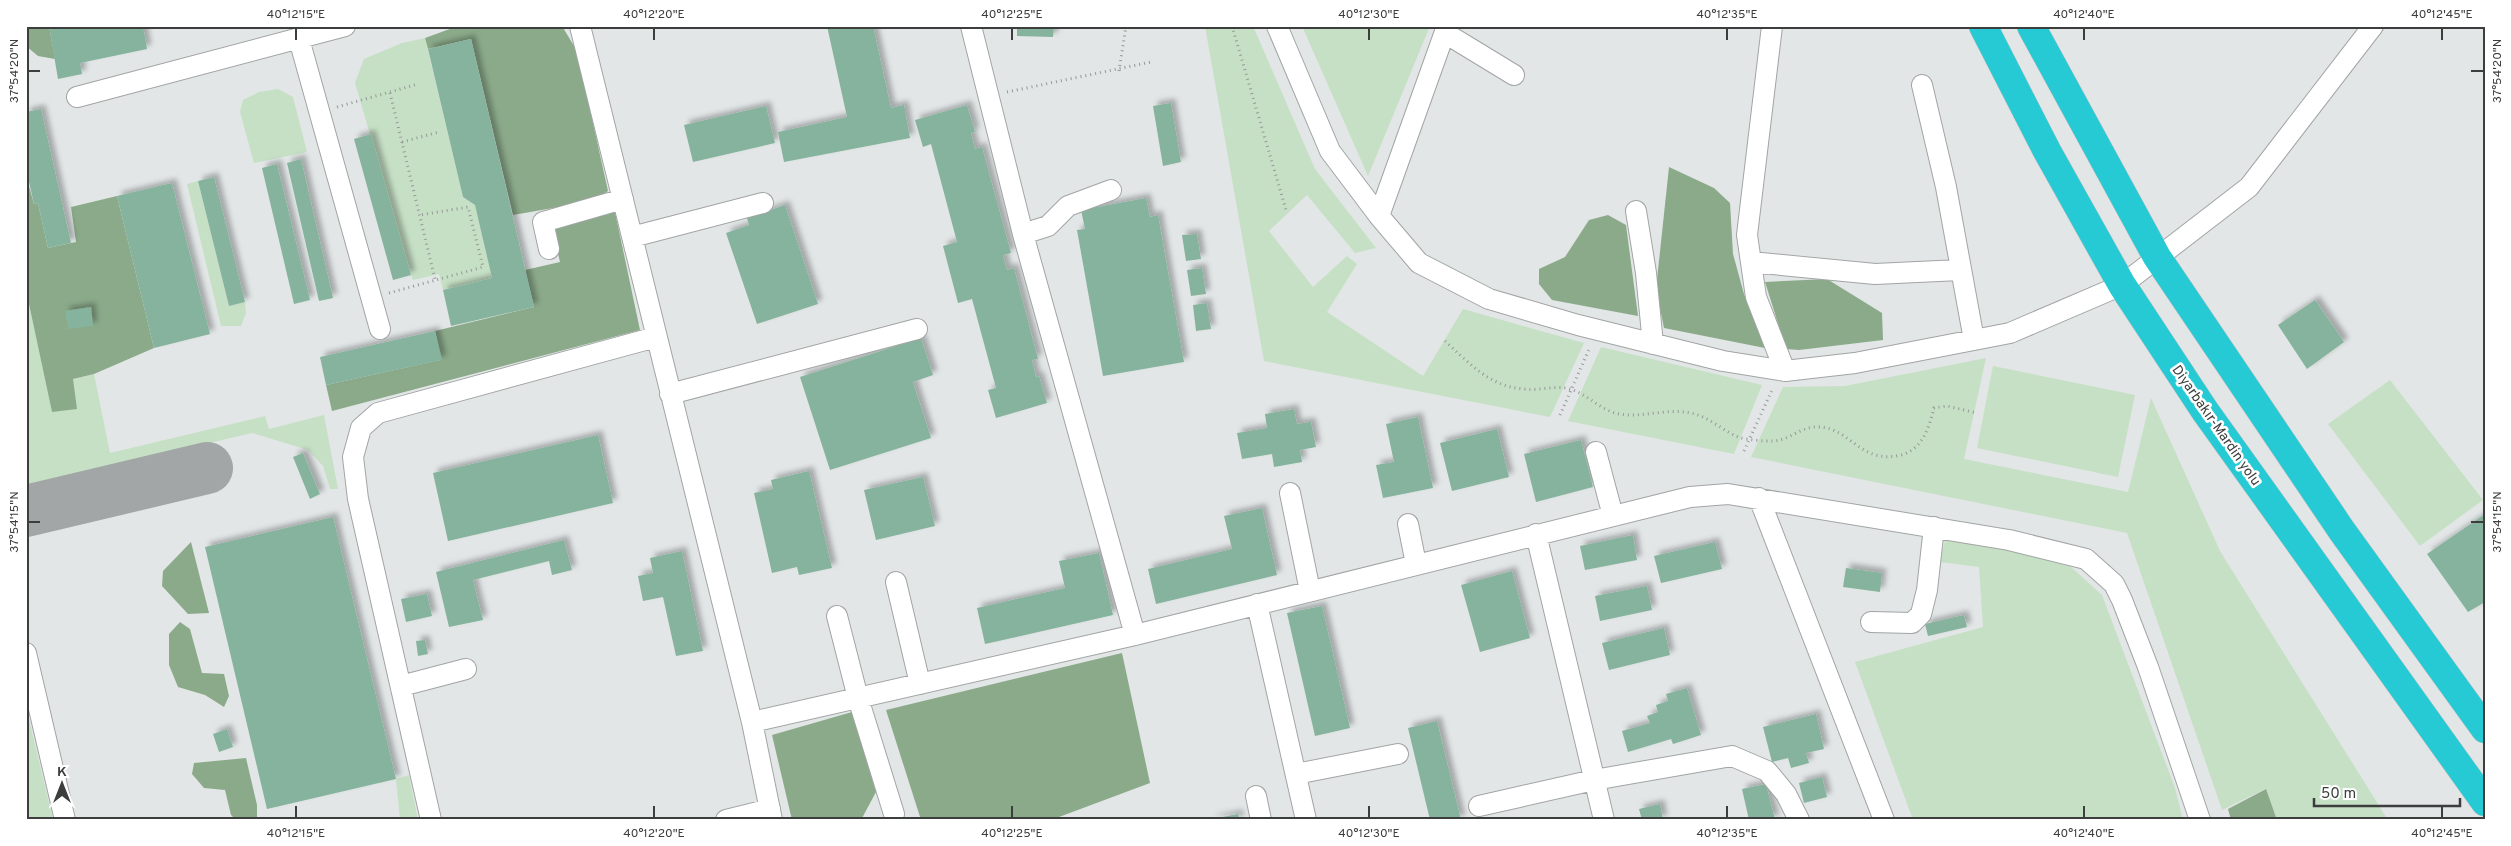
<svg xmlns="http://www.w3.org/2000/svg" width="2511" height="846" font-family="Overpass,sans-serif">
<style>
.green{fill:#c6e0c5}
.forest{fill:#8baa8a}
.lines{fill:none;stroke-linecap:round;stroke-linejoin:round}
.taxiway{stroke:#a2a6a6;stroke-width:52}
.building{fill:#86b39d;filter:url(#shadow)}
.minor-casing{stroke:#a1a5a4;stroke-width:22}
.highway-casing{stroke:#c1c1c1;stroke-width:29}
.path{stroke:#969898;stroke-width:3;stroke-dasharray:1 4;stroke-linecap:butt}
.minor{stroke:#fff;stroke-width:20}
.highway{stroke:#26cad5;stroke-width:28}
.ticks{fill:none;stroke:#3c3d3d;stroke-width:2}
.labels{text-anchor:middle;stroke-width:5;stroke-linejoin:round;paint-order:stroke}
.street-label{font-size:14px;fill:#3c3d3d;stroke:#fff}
.neatline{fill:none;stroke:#3c3d3d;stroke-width:2}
.ticks-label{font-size:12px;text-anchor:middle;fill:#3c3d3d}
</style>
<defs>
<filter id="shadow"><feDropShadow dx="4.5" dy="-4.5" stdDeviation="2.5" flood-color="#0004"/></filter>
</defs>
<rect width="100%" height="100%" fill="#e2e6e6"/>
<!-- green -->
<path class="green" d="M1205,26H1253L1315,169L1376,248L1355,253L1307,195L1269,231L1313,287L1347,256L1357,264L1327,312L1423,376L1463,309L1584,343L1550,417L1264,361Z
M1302,26H1430L1368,176Z
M425,38L463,197L475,205L492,278L443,290L439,274L413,280L411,275L355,83L364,59L402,43Z
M278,89L293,97L307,152L254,163L240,112L243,100L259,92Z
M198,181L229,306L245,302L246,313L241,326H221L187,184Z
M26,290L52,412L73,379L94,374L110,453L265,416L269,429L324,415L338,489H330L323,466L308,450L252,433L26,486Z
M1601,347L1762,385L1734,454L1568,421Z
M1986,358L1964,459L2128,492L2151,398L2220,551L2388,820H2277L2265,789L2222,810L2127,533L1751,457L1783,387L1845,386Z
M1993,366L2135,395L2118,477L1977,448Z
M2390,380L2483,500L2420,546L2328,424Z
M1946,536L2005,547L2071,567L2102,595L2175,788L2183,820H1913L1855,662L1983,627L1979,567L1940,562Z
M26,707L53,820H26Z
M409,775L418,820H400L396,779Z"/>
<!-- forest -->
<path class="forest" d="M26,26H49L55,59L38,56L26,46Z
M458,26H562L577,51L608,191L593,201L513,215L471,39L428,49L425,38Z
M1669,167L1714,188L1730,203L1733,254L1744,294L1765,348L1664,328L1656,289Z
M26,175L34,204L38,203L48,248L76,242L71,207L117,196L154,348L94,374L73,379L77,409L52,412L26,290Z
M615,212L640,330L332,411L326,385L441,360L435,331L534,307L525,270L560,262L552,228Z
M1608,215L1626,225L1638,316L1552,300L1539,284V269L1565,257L1589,220Z
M1827,279L1882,313L1883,340L1799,350L1786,349L1765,282Z
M191,542L209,613L188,614L162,586L163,571Z
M180,622L190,629L202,673L224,674L229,696L224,707L205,695L178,687L169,665V634Z
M1122,653L1150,783L1059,817L1060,820H921L886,710Z
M852,712L876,792L861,820H792L772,735Z
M246,758L257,805V820H236L231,815L225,790L204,788L192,774L194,763Z
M2266,789L2277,820H2231L2228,809Z"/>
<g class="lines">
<!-- taxiway -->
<path class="taxiway" d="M26,511L207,468"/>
</g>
<!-- building -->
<path class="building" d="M49,26H143L147,49L80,63L82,74L58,79Z
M827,26H873L891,108L904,105L910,138L784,162L778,132L847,117Z
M1017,26H1054L1053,37L1017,36Z
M471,39L534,307L451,326L443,290L492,278L475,205L463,197L428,49Z
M1171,103L1181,162L1163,166L1153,106Z
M967,105L975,132L971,133L975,149L982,147L1011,253L1003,255L1007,270L1014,268L1038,359L1032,360L1036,377L1039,376L1047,403L996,418L988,390L996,388L972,299L958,303L943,246L957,242L931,144L923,147L915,120Z
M766,106L775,143L693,162L684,125Z
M41,109L71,243L48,248L38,203L34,204L26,169V112Z
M371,134L411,275L393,280L354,139Z
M301,159L333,298L319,301L287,163Z
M277,164L310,300L294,304L262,168Z
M214,177L245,302L229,306L198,181Z
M172,183L210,334L154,348L117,196Z
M1146,198L1150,217L1158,215L1184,362L1103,376L1077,230L1085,229L1081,210Z
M785,205L818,304L757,324L726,233L749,225L747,218Z
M1197,234L1201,259L1186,261L1182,235Z
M1202,268L1206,294L1191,296L1187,270Z
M2315,300L2344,342L2307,369L2278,325Z
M1207,303L1211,329L1196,331L1193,305Z
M91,307L93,326L68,329L65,311Z
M435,331L442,360L326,385L320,357Z
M921,338L933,375L913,382L931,438L830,470L800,377Z
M1294,409L1297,424L1311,422L1316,447L1300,450L1302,462L1274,467L1272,454L1242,459L1237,433L1267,428L1265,414Z
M1418,417L1433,488L1383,498L1376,465L1394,462L1386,424Z
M1497,429L1509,477L1452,491L1440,443Z
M598,435L613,503L448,541L433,473Z
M1581,440L1593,487L1536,502L1524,454Z
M303,453L320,494L310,499L293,457Z
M809,471L832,568L799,575L797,567L772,573L754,493L773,489L771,480Z
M923,477L935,526L876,540L864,490Z
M1262,508L1277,575L1156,604L1148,569L1232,549L1224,516Z
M2485,514V602L2468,612L2427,554Z
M333,517L396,779L267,809L205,547Z
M1633,535L1637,560L1585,570L1580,546Z
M564,540L572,570L552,575L549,561L473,580L483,620L449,627L436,572Z
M1715,542L1722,569L1661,583L1654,556Z
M682,551L703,651L676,656L663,597L643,601L638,576L653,573L650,558Z
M1099,553L1113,615L985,644L977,608L1065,588L1059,561Z
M1846,568L1882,573L1880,592L1843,587Z
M1512,571L1530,638L1480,652L1461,585Z
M1647,586L1652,610L1600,621L1595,596Z
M427,594L432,616L406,622L401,599Z
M1322,606L1350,728L1315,736L1287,613Z
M1964,615L1967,627L1928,636L1925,624Z
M1664,628L1670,655L1609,670L1602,643Z
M425,640L428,654L418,656L416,641Z
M1687,688L1701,735L1673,744L1671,739L1628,752L1622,731L1650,723L1647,716L1658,712L1656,705L1668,701L1666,694Z
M1816,714L1824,749L1806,753L1809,763L1791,768L1788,758L1772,762L1763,727Z
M1437,721L1461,820H1430L1408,728Z
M227,729L233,747L219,752L213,734Z
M1822,777L1827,797L1804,803L1799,783Z
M1766,784L1775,820H1749L1742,789Z
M1660,804L1663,820H1642L1639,809Z
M1238,814L1240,820H1212V819Z"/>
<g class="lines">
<!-- minor casing -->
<g class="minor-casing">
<path id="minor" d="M580,26L752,722L772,820
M971,26L1023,234L1135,635
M1277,26L1330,151L1379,216L1419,263L1489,299L1578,325L1723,361L1785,371L1855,363L2010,333L2122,285L2249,187L2373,26
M1772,26L1747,235L1756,297L1785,371
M1445,33L1514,75
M299,39L380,329
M1922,85L1946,187L1974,340
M77,97L345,26
M1636,211L1646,273L1653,344
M1379,216L1447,26
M1023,234L1048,226L1068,206L1111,190
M632,237L763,203
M549,249L543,222L623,199
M1751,262L1875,274L1960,270
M670,394L917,329
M1596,452L1613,516
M1290,493L1310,591
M1759,498L1884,820
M1408,524L1416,564
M1536,534L1604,820
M896,582L920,684
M1257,604L1306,820
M837,616L858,698L894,814
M1871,622L1912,623L1921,614L1927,590L1934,527
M26,653L65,820
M401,686L466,669
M752,722L1135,635L1690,497L1728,494L2009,540L2086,559L2114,584L2122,600L2148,667L2200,820
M1296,774L1398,754
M1256,796L1261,820
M1479,806L1594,780L1732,756L1767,771L1786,794L1799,820
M431,820L358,499L353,457L361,428L378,413L656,337
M726,820L770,809"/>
</g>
<!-- highway casing -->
<g class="highway-casing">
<path id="highway" d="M1983,26L2047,151L2122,285L2205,411L2485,802
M2031,26L2157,257L2342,531L2485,729"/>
</g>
<!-- path -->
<path class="path" d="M1232,26L1286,210
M1119,71L1126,26
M1007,92L1151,62
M390,93L435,279
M337,107L418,84
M402,142L439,132
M389,293L483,267L468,207L420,215
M1445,341C1469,363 1490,387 1524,389C1538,391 1553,386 1566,388C1586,392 1599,410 1619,414C1642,418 1667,408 1691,413C1709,417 1722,430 1738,437C1747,440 1762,441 1772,441C1789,441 1801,426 1818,427C1850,427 1860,465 1901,455C1923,449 1929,427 1934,408L1947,406L1977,413
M1560,415L1590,347
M1744,451L1773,388"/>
<!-- minor -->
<use href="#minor" class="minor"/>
<!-- highway -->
<use href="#highway" class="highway"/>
</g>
<!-- ticks -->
<path class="ticks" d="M296,28V40M654,28V40M1012,28V40M1369,28V40M1727,28V40M2084,28V40M2442,28V40M28,71H40M2471,71H2484M28,522H40M2471,522H2484M296,806V818M654,806V818M1012,806V818M1369,806V818M1727,806V818M2084,806V818M2442,806V818"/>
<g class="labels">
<!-- street labels -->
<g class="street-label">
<text transform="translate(2217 425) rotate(55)" y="5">Diyarbakır-Mardin yolu</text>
</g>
</g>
<!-- border -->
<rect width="2511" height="846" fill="none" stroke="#ffffff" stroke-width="55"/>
<!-- north arrow -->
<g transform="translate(62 784)" stroke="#ffffff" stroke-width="4" paint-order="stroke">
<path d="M0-4L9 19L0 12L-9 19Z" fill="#3c3d3d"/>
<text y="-8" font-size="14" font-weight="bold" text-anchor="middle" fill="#3c3d3d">K</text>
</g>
<!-- scale -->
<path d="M2314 798v8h146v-8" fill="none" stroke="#3c3d3d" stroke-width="2.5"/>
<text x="2321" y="798" font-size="15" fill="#3c3d3d" stroke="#ffffff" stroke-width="4" paint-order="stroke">50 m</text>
<rect x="28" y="28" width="2456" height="790" class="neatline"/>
<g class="ticks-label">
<text x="296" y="18">40°12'15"E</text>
<text x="654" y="18">40°12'20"E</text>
<text x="1012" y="18">40°12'25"E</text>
<text x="1369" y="18">40°12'30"E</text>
<text x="1727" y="18">40°12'35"E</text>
<text x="2084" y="18">40°12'40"E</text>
<text x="2442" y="18">40°12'45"E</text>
<text transform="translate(14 71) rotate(-90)" y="4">37°54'20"N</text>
<text transform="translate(2497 71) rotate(-90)" y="4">37°54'20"N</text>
<text transform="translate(14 522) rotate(-90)" y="4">37°54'15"N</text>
<text transform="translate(2497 522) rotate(-90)" y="4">37°54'15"N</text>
<text x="296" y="837">40°12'15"E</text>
<text x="654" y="837">40°12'20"E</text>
<text x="1012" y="837">40°12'25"E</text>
<text x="1369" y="837">40°12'30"E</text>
<text x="1727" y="837">40°12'35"E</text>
<text x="2084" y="837">40°12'40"E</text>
<text x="2442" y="837">40°12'45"E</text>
</g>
</svg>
